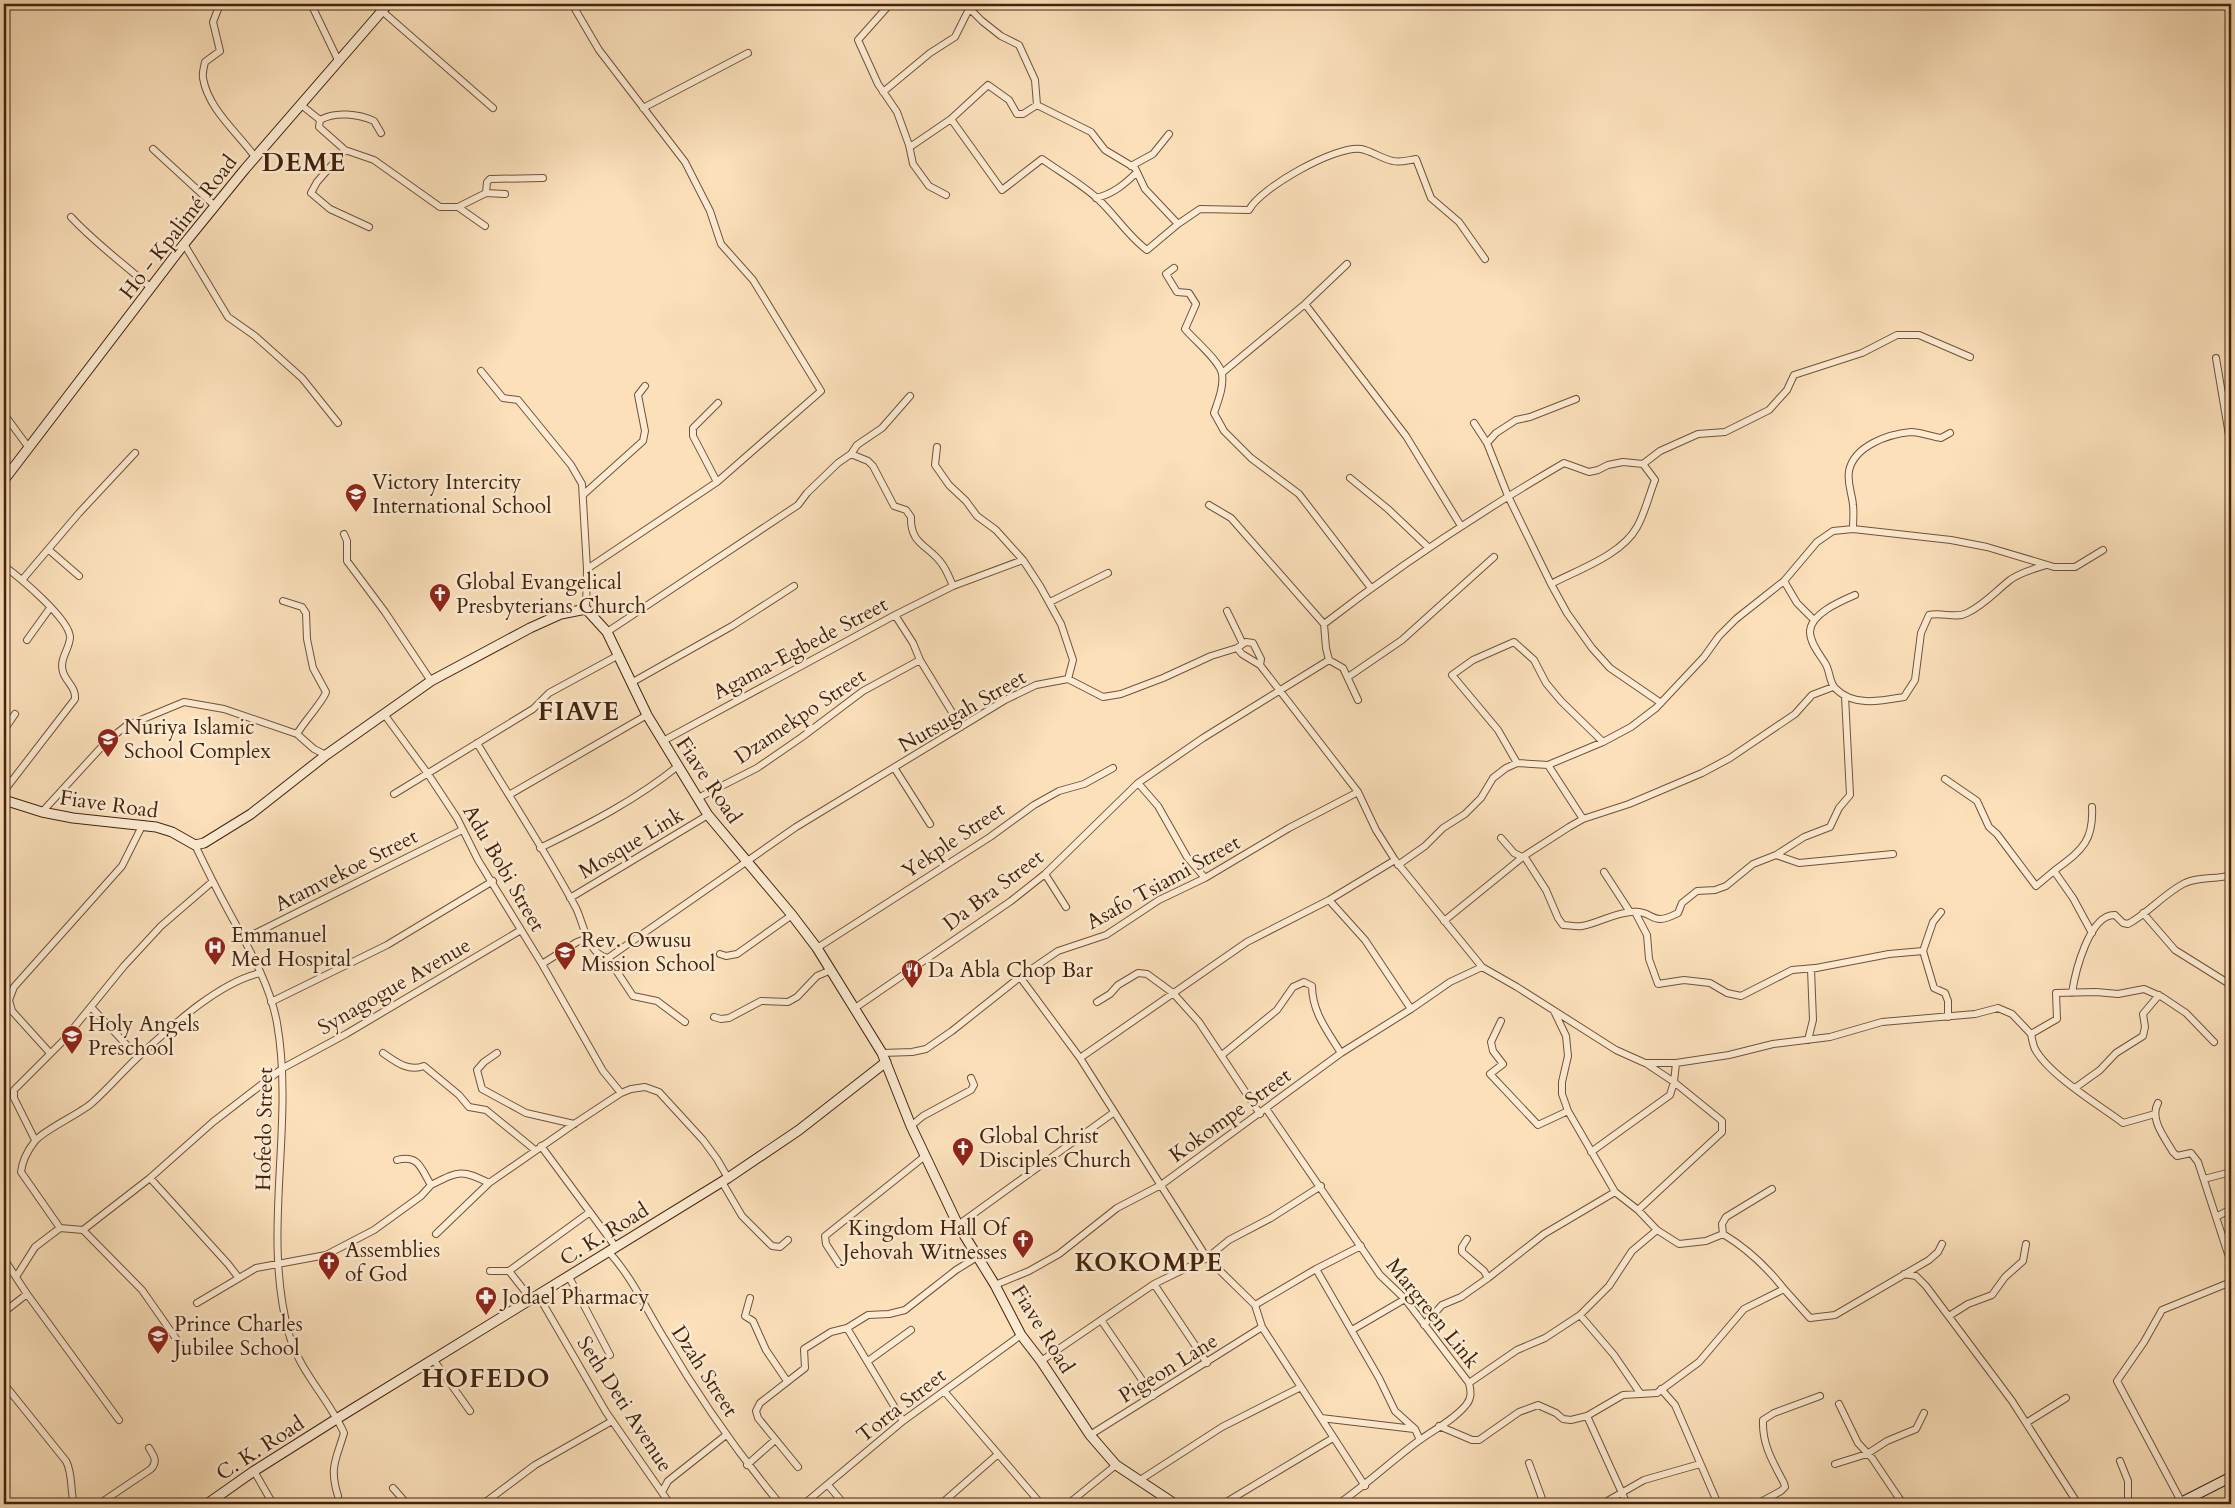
<svg xmlns="http://www.w3.org/2000/svg" width="2235" height="1508" font-family="Cardo,serif">
<style>
.lines{fill:none;stroke-linecap:round;stroke-linejoin:round}
.street-casing{stroke:#705239;stroke-width:8}
.secondary-casing{stroke:#42230e;stroke-width:11}
.street{stroke:#fcebd2;stroke-width:6}
.secondary{stroke:#fcebd2;stroke-width:9}
.labels{text-anchor:middle;stroke-width:5;stroke-linejoin:round;paint-order:stroke}
.street-label{font-size:21px;fill:#42230e;stroke:#fcebd2}
.poi-label{font-size:21px;fill:#42230e;stroke:#fcebd2;text-anchor:start}
.district-label{font-size:26px;font-weight:bold;letter-spacing:1px;fill:#42230e;stroke:#fcebd2}
</style>
<rect width="100%" height="100%" fill="#fbe0ba"/>
<filter id="stains"><feTurbulence type="fractalNoise" baseFrequency=".004" numOctaves="4"/><feColorMatrix values="0 0 0 0 .2 0 0 0 0 .09 0 0 0 0 .02 0 0 0 .5 -.17"/></filter>
<radialGradient id="worn" r=".72"><stop offset=".6" stop-color="#630" stop-opacity="0"/><stop offset="1" stop-color="#630" stop-opacity=".3"/></radialGradient>
<g class="lines">
<!-- street casing -->
<g class="street-casing">
<path id="street" d="M220,4L213,22L220,51L205,62C204,67 202,73 203,78C208,109 238,133 255,157
M311,4L338,60
M377,4L382,11L493,108
M572,4L599,50L685,162L710,211L721,244L753,280L821,391L717,482L587,569
M890,4L858,40L878,84L897,112L909,145L913,164L929,186L946,195
M965,4L982,21L1001,36L1019,45L1035,80L1037,105L1091,132L1105,150L1135,168L1145,189L1178,224L1200,209L1249,210C1260,188 1336,145 1361,149C1372,151 1382,159 1393,161C1400,163 1409,160 1416,159L1431,198L1459,222L1485,259
M883,92L930,53L955,37L969,9
M300,104L320,120L319,127L345,150L374,160L440,207H458L485,226
M1037,105L1023,114H1017L1009,100L988,85L951,119L1002,190L1042,159C1060,172 1082,184 1099,200C1116,216 1129,237 1147,250L1178,224
M643,108L748,53
M320,120C335,111 359,114 374,121L381,133
M910,147L951,119
M153,149L215,206
M345,150L317,182L311,193L330,209L369,227
M1131,166L1153,154L1169,134
M486,193L487,182L490,179L543,178
M1096,198C1113,194 1125,184 1137,172
M458,207L486,193L505,194
M71,217C95,243 124,264 151,288
M184,244L228,317L255,336L302,378L338,423
M1174,268L1166,274L1177,292L1189,293L1196,304L1185,329C1194,340 1220,361 1222,374C1224,387 1218,401 1214,413L1224,431L1251,458L1299,494L1371,588
M1305,304L1406,436L1461,526
M2216,358L2231,447
M481,371L503,398L518,400L571,465L582,484L587,569L586,609
M1222,373L1305,304L1347,264
M4,414L29,448
M1474,423L1487,443L1508,496L1551,584L1567,613L1592,648L1610,668L1661,703
M1487,443L1496,433L1516,420L1530,417L1576,399
M937,447L935,465L949,485L966,501L977,516L996,530L1023,560L1040,586L1061,624L1073,660L1068,679
M851,454L868,461L873,466L894,506L906,510L911,517C910,545 929,545 942,564C947,571 950,579 953,586
M1643,464L1660,451L1698,434L1725,432L1769,410L1787,390L1794,375L1862,353L1897,335H1919L1970,357
M1350,478L1388,509L1429,548
M717,482L693,436V428L718,403
M584,494L643,441L645,431L638,395L645,386
M1209,505L1231,518L1324,624
M1853,529C1853,521 1854,513 1853,505C1852,493 1847,484 1849,471C1854,446 1888,434 1911,432C1920,432 1932,437 1941,438L1950,433
M344,534L347,541V561L385,612L431,681
M49,550L79,576
M4,566C19,577 71,620 70,638C69,650 59,659 63,672C66,682 76,687 75,699L4,791
M22,580L79,513L135,453
M1784,581L1797,603L1814,620
M1855,595C1841,601 1810,614 1810,632C1810,643 1820,655 1825,663C1830,670 1829,682 1835,688C1853,707 1881,701 1904,697L1915,680L1921,633L1929,615C1942,612 1956,619 1967,613C1984,605 1996,591 2010,580C2021,572 2034,569 2046,565
M283,601L302,607L306,613L307,639L313,668L326,692C324,700 303,723 297,734
M1050,602L1108,573
M1227,611L1243,644
M895,615L913,643L920,660L961,727
M607,632L798,505L807,493L838,463L851,454L857,445L882,428L910,396
M27,640L50,608
M1237,648L1246,642L1253,643L1261,659L1260,665
M1348,677L1402,640L1494,557
M631,683L732,626L794,586
M1358,700L1343,668L1329,660L1326,648L1324,624C1400,565 1480,512 1564,463L1589,472L1598,470L1608,465L1623,462L1643,464L1655,480C1649,495 1645,513 1637,527C1622,555 1577,570 1551,584
M384,714L428,774L457,818L478,860L542,964L603,1071L621,1093
M4,730L15,714
M663,741L895,615L953,586L1023,560
M477,743C510,798 546,852 576,908C584,924 587,954 608,958L796,827L1005,700L1036,685L1068,679L1103,697L1121,694L1163,678L1211,656L1237,648L1242,654L1260,665L1358,792L1376,830L1395,860L1482,967L1517,987L1616,1050L1645,1063H1676L1729,1055L1773,1044L1830,1037L1882,1022L1975,1014L1998,1008L2012,1014L2031,1034L2057,1019L2056,993L2096,992L2118,994L2144,989L2162,997L2186,1013L2214,1042
M1517,763L1498,730L1452,675L1473,660L1514,642L1534,660L1546,683L1561,701L1603,742
M1548,765L1583,819
M895,769L930,824
M1945,779L1977,801L1989,827L1997,834L2036,886L2054,871
M1138,783L1158,806L1187,857L1205,878
M394,794L533,709L549,693L617,656
M509,795L647,715
M698,798L757,768L802,737L863,691L920,660
M42,812L107,741L126,726L184,702L224,709L297,734L314,749L326,755
M1501,838L1514,853L1522,857
M195,845C206,868 217,890 229,912C248,947 270,984 277,1023C295,1126 261,1232 289,1334C299,1371 329,1399 344,1433C336,1460 329,1467 338,1496
M540,848C589,824 636,800 678,766
M1776,855L1799,863L1893,854
M1524,856L1546,890L1558,918L1563,925C1569,925 1576,927 1582,926C1599,923 1614,913 1631,912C1656,910 1649,928 1678,913L1682,903L1697,891L1715,890L1726,886L1753,864L1776,855L1804,837L1830,827L1839,808L1850,795L1845,696
M1398,865L1425,846L1443,828L1465,814L1481,798L1493,778L1506,768L1517,763L1548,765L1603,742L1631,727L1656,708L1704,657L1719,636L1736,619L1784,581L1817,542L1833,531L1853,529L1951,540L1987,547L2054,567H2075L2103,550
M1604,872L1630,912
M1045,874L1066,907
M570,898L708,815
M1329,900L1365,940L1411,1009
M1635,912L1647,935L1649,959L1658,984L1684,980L1710,983L1727,993L1741,996L1792,970L1815,968
M1941,912L1933,922L1923,951L1934,988L1945,993L1948,1001V1017
M2143,913L2175,950L2231,985
M1444,921L1524,856L1569,827L1583,819L1629,804L1702,773L1730,758L1795,714L1812,695L1833,687
M2092,933L2073,898L2054,871C2080,851 2094,843 2092,807
M244,939L462,830
M817,948L990,837L1034,805L1059,791L1084,784L1113,768
M720,954L726,956L737,954L792,915
M608,958L633,996L657,1001L685,1022
M542,964L577,942L588,938
M1020,977L1080,1058L1207,1258L1255,1305L1262,1327L1365,1486
M2072,993C2075,973 2089,914 2115,915L2123,923L2128,924C2147,914 2166,892 2185,883C2201,876 2216,880 2231,875
M271,1002L387,945L493,881
M1097,1002L1110,994L1118,985L1138,973L1147,974L1173,993L1199,1022L1260,1114
M91,1007L138,1057
M855,1008L1011,901L1045,874L1138,783L1203,738L1329,660
M714,1017L721,1019L729,1018L761,1001L788,1002L797,997L817,976L831,970
M1501,1021L1491,1042L1493,1051L1503,1064L1490,1074L1538,1125L1568,1111
M2031,1034C2032,1039 2033,1045 2035,1049C2049,1075 2099,1105 2123,1123L2155,1114
M1808,1040L1813,1020L1811,969L1889,954L1923,951
M50,1053L12,1011L9,1000L14,987L122,866L142,826
M383,1053C396,1062 408,1072 424,1066L459,1095L469,1107L486,1110L535,1150
M497,1053L484,1062L477,1070L482,1089L526,1113L574,1124
M882,1053L912,1052L926,1049L952,1031L1020,977L1058,951L1106,935L1159,900L1205,878L1289,828L1358,792
M1222,1055L1277,1010L1293,987L1304,982L1312,986C1312,1012 1328,1032 1341,1053
M1080,1058L1247,942L1329,900L1395,860
M2075,1088L2100,1070L2116,1053L2143,1036L2145,1027L2143,1014L2159,995
M2158,1103C2149,1119 2165,1138 2173,1152L2177,1156L2191,1153L2198,1162L2231,1263
M1267,1110L1380,1275L1405,1299L1469,1383C1471,1391 1472,1398 1466,1405C1454,1420 1433,1430 1417,1442C1390,1462 1366,1485 1338,1504
M911,1126L923,1116L971,1090L974,1085L971,1078
M35,1140L14,1098V1090L63,1041L124,966L161,926L212,882
M541,1146L615,1246
M1591,1152L1670,1095L1674,1082L1676,1063
M397,1160C419,1154 421,1169 431,1185C459,1171 461,1169 489,1183
M150,1178L228,1264L238,1277
M2204,1179L2231,1172
M722,1182L742,1216L772,1246L780,1247L788,1240
M1638,1210L1722,1132V1121L1674,1082L1647,1064
M2216,1217L2231,1209
M958,1225L1113,1113
M60,1228L21,1172C22,1162 28,1150 35,1141C45,1129 78,1115 92,1103C108,1089 122,1072 138,1057C170,1028 217,983 260,973
M83,1230L142,1290L184,1350
M436,1234L489,1183L574,1124L621,1093L631,1089L645,1087L659,1092L703,1140L717,1159L728,1178
M1723,1234L1722,1224L1726,1217L1772,1189
M1467,1239L1462,1247V1252L1484,1271L1488,1278
M608,1251C632,1277 646,1309 664,1338C698,1396 737,1452 780,1504
M4,1259L27,1294L119,1420
M839,1264L826,1244L825,1236L925,1156
M1316,1269L1379,1378L1395,1411L1415,1429L1420,1440
M490,1271H509L531,1299
M509,1271L590,1212
M1904,1274L1916,1276L1926,1286L2012,1401L2078,1504
M16,1277L35,1247L60,1228L83,1230L150,1178L213,1122L283,1068L346,1034L521,930
M569,1277L610,1355
M1154,1284L1207,1363
M995,1285L1029,1271L1059,1254L1117,1208L1161,1185L1341,1053L1411,1009L1450,982L1482,967
M1784,1289L1810,1318L1835,1315L1929,1260L1938,1252L1942,1244
M538,1295L606,1412L670,1504
M750,1298L745,1316L753,1321L766,1350L787,1381
M197,1303L256,1268L326,1255L374,1230L421,1196L431,1185
M1255,1305L1316,1269L1361,1246
M4,1312L27,1294
M1580,1315L1614,1355L1640,1393
M1949,1316L1968,1304L1992,1295L2005,1277L2023,1261L2026,1244
M1101,1320L1153,1396
M1424,1325L1442,1305L1461,1297L1488,1278L1544,1234L1615,1192
M847,1328L903,1421
M1352,1330L1405,1299
M433,1359L470,1411
M868,1361L911,1330
M1041,1361L1154,1284L1207,1258L1229,1240L1271,1218L1321,1186
M1469,1383L1517,1350L1545,1338L1580,1315L1609,1286L1632,1251L1657,1230
M4,1384L66,1461C73,1474 70,1490 74,1504
M1661,1389L1675,1405L1718,1504
M944,1391L1041,1504
M1839,1404L1858,1443L1872,1458L1903,1504
M1587,1416L1627,1504
M1321,1418L1414,1429
M2026,1423L2066,1398
M1439,1426L1472,1440H1479L1519,1412L1538,1405L1556,1413L1563,1419L1571,1420L1587,1416L1623,1395L1657,1393L1699,1362L1744,1309L1784,1289C1766,1266 1748,1249 1723,1234L1706,1241L1679,1244L1657,1230L1638,1210L1615,1192L1568,1111L1562,1094V1082L1568,1056L1566,1036L1554,1011
M1090,1435L1262,1327
M2120,1461L2128,1481V1498L2130,1504
M1529,1463L1544,1504
M1835,1464L1867,1454L1887,1441L1916,1429L1924,1413
M747,1465L775,1440
M798,1467L758,1418L756,1411L760,1403L805,1368L804,1349L831,1332L847,1328L868,1315L889,1314L905,1310L956,1270L977,1257
M254,1471L273,1504
M1140,1480L1222,1427L1301,1387
M828,1485L844,1504
M393,1488L407,1504
M662,1492L668,1481L726,1435
M2182,1503L2117,1381L2144,1342L2162,1310L2231,1282
M99,1504L151,1469C158,1461 154,1456 149,1448
M483,1504L535,1465L612,1421
M804,1504L903,1421L1021,1335
M941,1504L997,1455
M1068,1504L1116,1465
M1223,1504L1333,1438
M1602,1504L1644,1480L1700,1464
M1757,1504L1781,1491L1785,1487L1784,1483C1773,1462 1762,1445 1763,1420L1774,1413L1820,1396"/>
</g>
<!-- secondary casing -->
<g class="secondary-casing">
<path id="secondary" d="M4,480L184,244L245,169L388,4
M4,800L42,812L73,818L156,827L172,832L195,845L204,843L251,814L326,755L431,681L530,628L561,614L586,609L607,632L647,715L708,815L792,915L817,948L882,1053L911,1126L958,1225L995,1285L1021,1335L1041,1361L1090,1435L1116,1465L1175,1504
M207,1504L254,1471L338,1418L728,1178L799,1130L886,1062
M2178,1504L2231,1477"/>
</g>
<!-- street -->
<use href="#street" class="street"/>
<!-- secondary -->
<use href="#secondary" class="secondary"/>
</g>
<!-- icons -->
<defs>
<g id="school-pin" transform="scale(1.125)"><path d="M0 17L-7.5 6A9.5 9.5 0 1 1 7.5 6Z" fill="#8f2418" stroke="#fcebd2"/><path d="M0-5L7-2L0 1L-7-2ZM-4 1L0 2.5L4 1V4Q0 6-4 4Z" fill="#fff"/></g>
<g id="church-pin" transform="scale(1.125)"><path d="M0 17L-7.5 6A9.5 9.5 0 1 1 7.5 6Z" fill="#8f2418" stroke="#fcebd2"/><path d="M-1.2-6h2.4v3.5h3.3v2.4h-3.3V6h-2.4V-.1h-3.3v-2.4h3.3Z" fill="#fff"/></g>
<g id="hospital-pin" transform="scale(1.125)"><path d="M0 17L-7.5 6A9.5 9.5 0 1 1 7.5 6Z" fill="#8f2418" stroke="#fcebd2"/><path d="M-5-5h3v3.5h4V-5h3V5h-3V1.5h-4V5h-3Z" fill="#fff"/></g>
<g id="restaurant-pin" transform="scale(1.125)"><path d="M0 17L-7.5 6A9.5 9.5 0 1 1 7.5 6Z" fill="#8f2418" stroke="#fcebd2"/><path d="M-5-6h1v4h1v-4h1v4h1v-4h1v5L-1.5 .5V6h-2V.5L-5-1ZM5-6V6H3V1.5H1.5Q1.5-4 5-6Z" fill="#fff"/></g>
<g id="pharmacy-pin" transform="scale(1.125)"><path d="M0 17L-7.5 6A9.5 9.5 0 1 1 7.5 6Z" fill="#8f2418" stroke="#fcebd2"/><path d="M-2-6h4v4h4v4h-4v4h-4v-4h-4v-4h4Z" fill="#fff"/></g>
</defs>
<g fill-rule="evenodd">
<use href="#school-pin" x="356" y="494"/>
<use href="#church-pin" x="440" y="594"/>
<use href="#school-pin" x="108" y="739"/>
<use href="#hospital-pin" x="215" y="947"/>
<use href="#school-pin" x="565" y="952"/>
<use href="#restaurant-pin" x="912" y="970"/>
<use href="#school-pin" x="72" y="1036"/>
<use href="#church-pin" x="963" y="1148"/>
<use href="#church-pin" x="1023" y="1240"/>
<use href="#church-pin" x="329" y="1262"/>
<use href="#pharmacy-pin" x="486" y="1297"/>
<use href="#school-pin" x="158" y="1336"/>
</g>
<g class="labels">
<!-- street labels -->
<g class="street-label">
<text transform="translate(178 227) rotate(-52)" y="7">Ho - Kpalimé Road</text>
<text transform="translate(800 648) rotate(-28)" y="7">Agama-Egbede Street</text>
<text transform="translate(962 711) rotate(-30)" y="7">Nutsugah Street</text>
<text transform="translate(800 716) rotate(-34)" y="7">Dzamekpo Street</text>
<text transform="translate(709 780) rotate(56)" y="7">Fiave Road</text>
<text transform="translate(109 804) rotate(8)" y="7">Fiave Road</text>
<text transform="translate(953 840) rotate(-34)" y="7">Yekple Street</text>
<text transform="translate(631 843) rotate(-31)" y="7">Mosque Link</text>
<text transform="translate(504 868) rotate(60)" y="7">Adu Bobi Street</text>
<text transform="translate(346 870) rotate(-27)" y="7">Atamvekoe Street</text>
<text transform="translate(1163 882) rotate(-29)" y="7">Asafo Tsiami Street</text>
<text transform="translate(993 890) rotate(-37)" y="7">Da Bra Street</text>
<text transform="translate(394 986) rotate(-30)" y="7">Synagogue Avenue</text>
<text transform="translate(1230 1115) rotate(-36)" y="7">Kokompe Street</text>
<text transform="translate(264 1129) rotate(-89)" y="7">Hofedo Street</text>
<text transform="translate(604 1234) rotate(-32)" y="7">C. K. Road</text>
<text transform="translate(1433 1313) rotate(51)" y="7">Margreen Link</text>
<text transform="translate(1043 1329) rotate(58)" y="7">Fiave Road</text>
<text transform="translate(1168 1368) rotate(-32)" y="7">Pigeon Lane</text>
<text transform="translate(705 1371) rotate(57)" y="7">Dzah Street</text>
<text transform="translate(625 1404) rotate(57)" y="7">Seth Deti Avenue</text>
<text transform="translate(901 1405) rotate(-38)" y="7">Torta Street</text>
<text transform="translate(260 1448) rotate(-33)" y="7">C. K. Road</text>
</g>
<!-- poi labels -->
<g class="poi-label">
<text x="372" y="489">Victory Intercity<tspan x="372" dy="24">International School</tspan></text>
<text x="456" y="589">Global Evangelical<tspan x="456" dy="24">Presbyterians Church</tspan></text>
<text x="124" y="734">Nuriya Islamic<tspan x="124" dy="24">School Complex</tspan></text>
<text x="231" y="942">Emmanuel<tspan x="231" dy="24">Med Hospital</tspan></text>
<text x="581" y="947">Rev. Owusu<tspan x="581" dy="24">Mission School</tspan></text>
<text x="928" y="977">Da Abla Chop Bar</text>
<text x="88" y="1031">Holy Angels<tspan x="88" dy="24">Preschool</tspan></text>
<text x="979" y="1143">Global Christ<tspan x="979" dy="24">Disciples Church</tspan></text>
<text x="1007" y="1235" text-anchor="end">Kingdom Hall Of<tspan x="1007" dy="24">Jehovah Witnesses</tspan></text>
<text x="345" y="1257">Assemblies<tspan x="345" dy="24">of God</tspan></text>
<text x="502" y="1304">Jodael Pharmacy</text>
<text x="174" y="1331">Prince Charles<tspan x="174" dy="24">Jubilee School</tspan></text>
</g>
<!-- district labels -->
<g class="district-label">
<text x="304" y="171">DEME</text>
<text x="579" y="720">FIAVE</text>
<text x="1149" y="1271">KOKOMPE</text>
<text x="486" y="1387">HOFEDO</text>
</g>
</g>
<!-- margin -->
<rect width="2235" height="1508" fill="none" stroke="#fbe0ba" stroke-width="20"/>
<rect x="5" y="5" width="2225" height="1498" fill="none" stroke="#42230e" stroke-width="2.5"/>
<rect x="10" y="10" width="2215" height="1488" fill="none" stroke="#42230e"/>
<rect width="100%" height="100%" filter="url(#stains)"/>
<rect width="100%" height="100%" fill="url(#worn)"/>
</svg>
